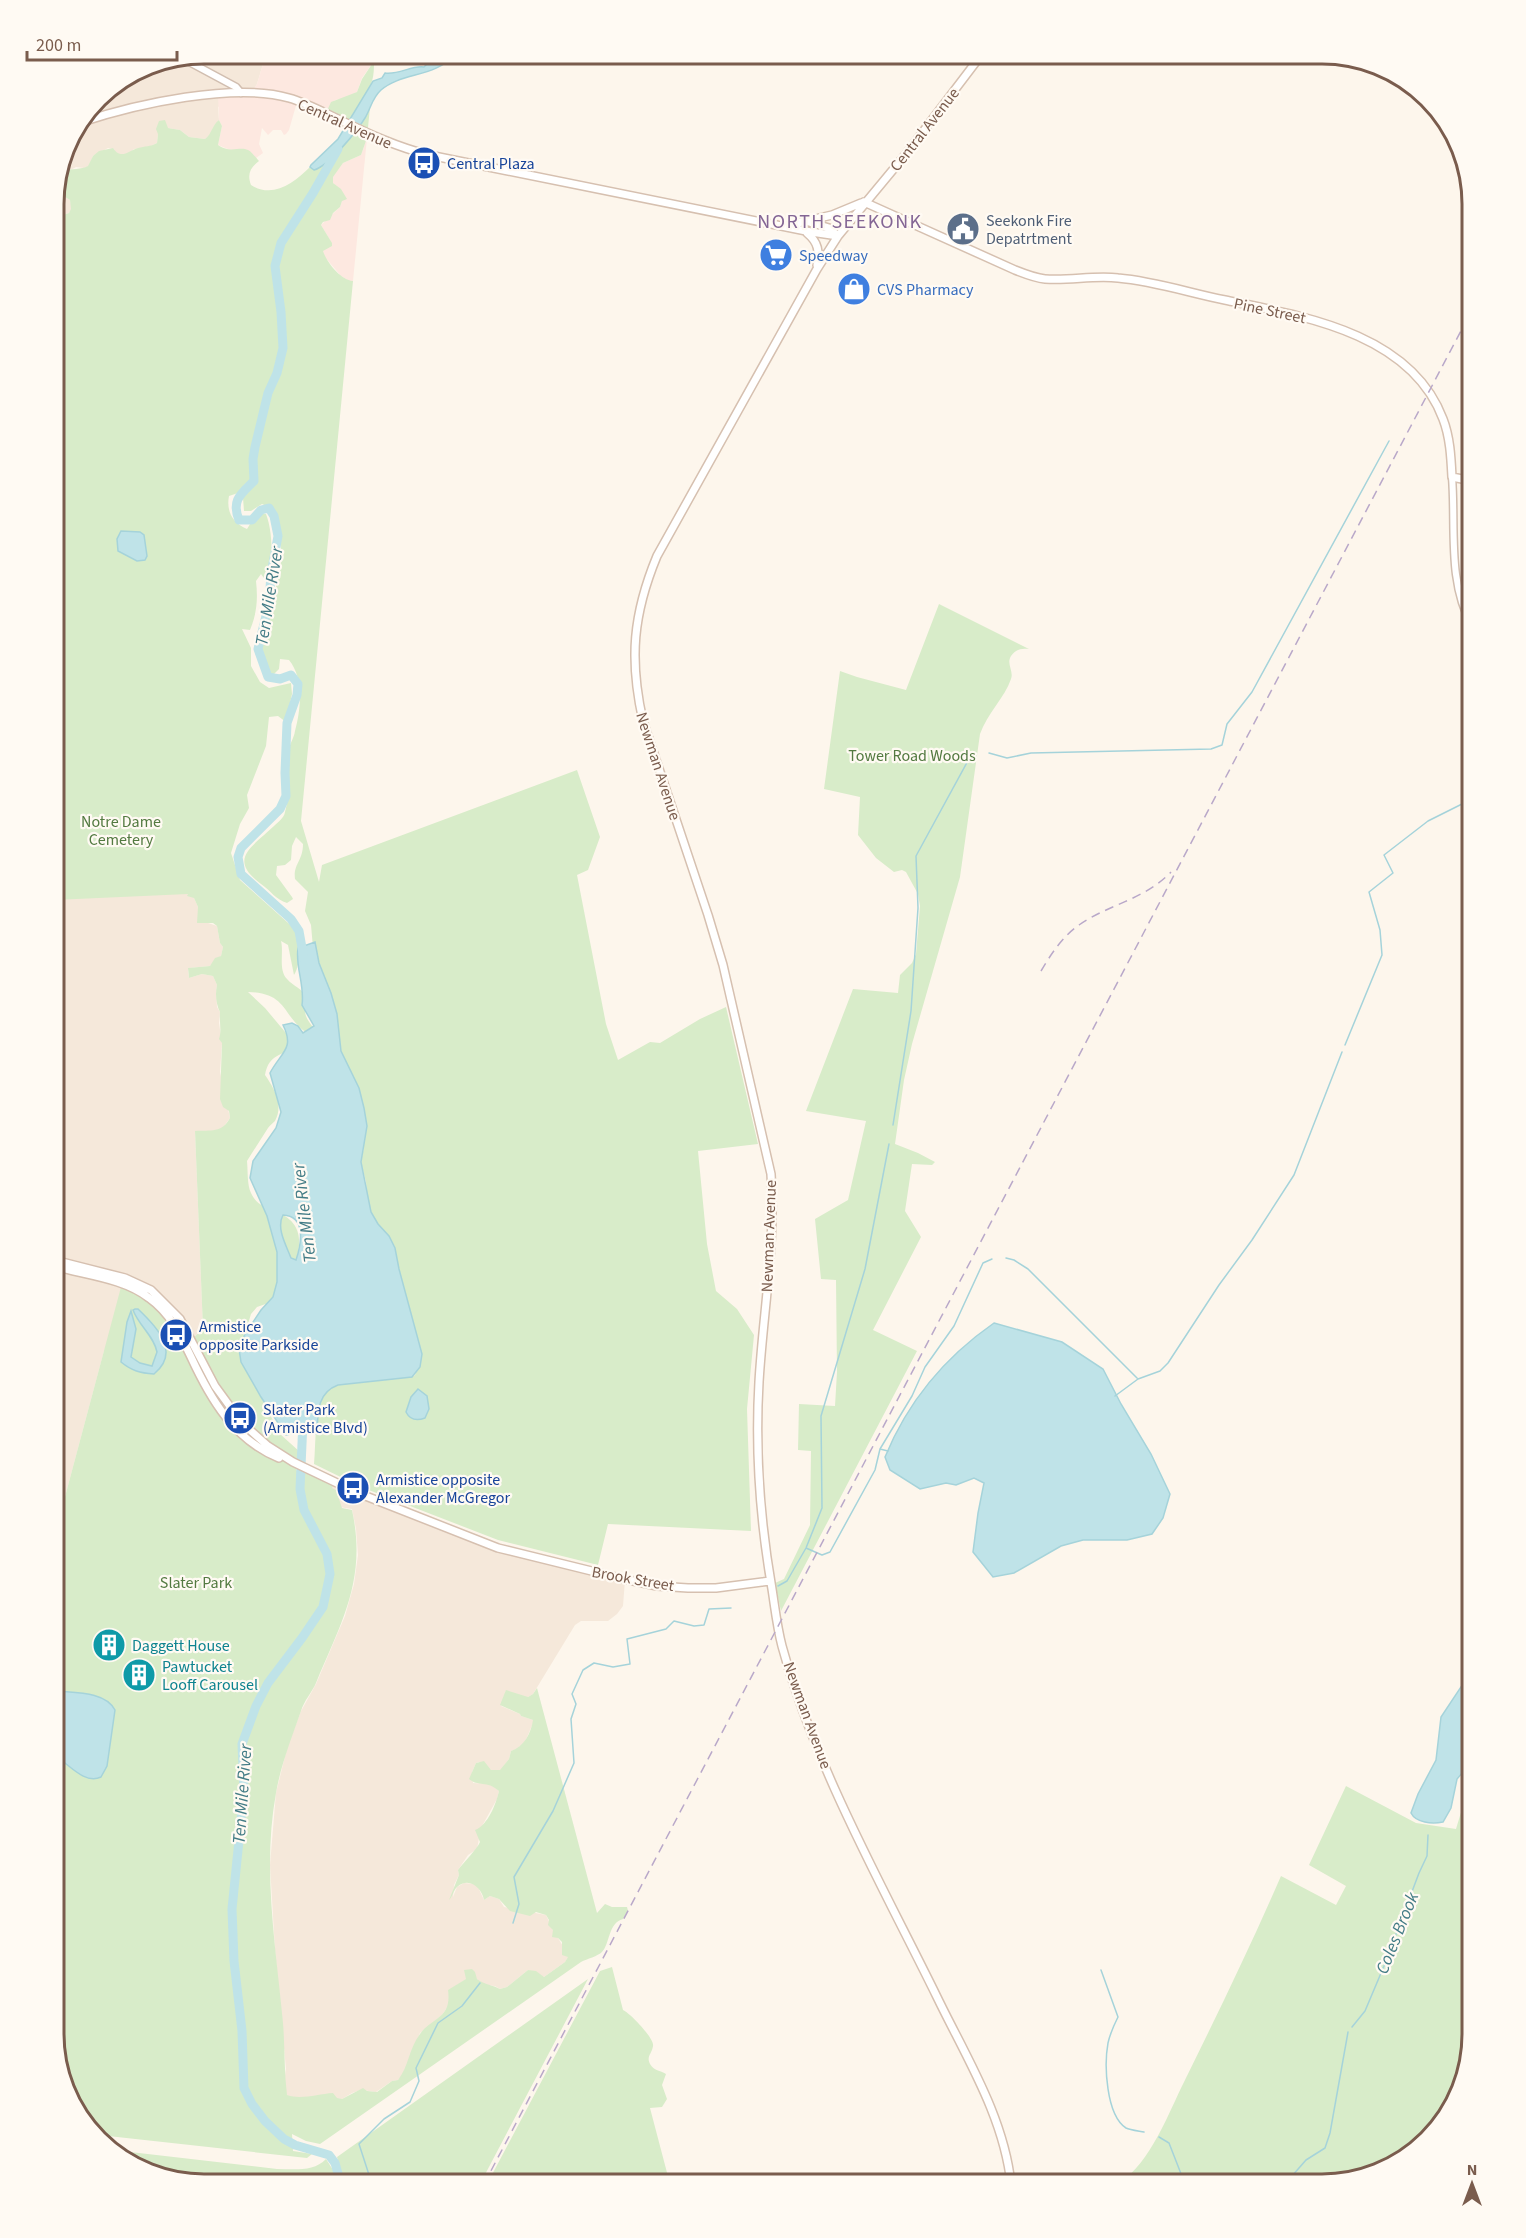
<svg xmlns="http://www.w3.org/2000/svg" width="1526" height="2238" font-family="'Source Sans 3',sans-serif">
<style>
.residential{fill:#f5e8da}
.commercial{fill:#fde8e0}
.green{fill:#d8ecc9}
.water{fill:#bfe3e8;stroke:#a5d3da;stroke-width:1.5;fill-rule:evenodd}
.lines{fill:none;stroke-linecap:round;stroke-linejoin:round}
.stream{stroke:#a5d3da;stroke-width:1.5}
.river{stroke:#bfe3e8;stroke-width:9}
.tertiary-casing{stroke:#d1beb0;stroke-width:9}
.secondary-casing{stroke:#d6c0b0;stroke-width:10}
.tertiary{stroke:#fff;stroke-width:6}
.secondary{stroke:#fff;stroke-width:7}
.rail{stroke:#b9a8c9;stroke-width:1.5;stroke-dasharray:9 6;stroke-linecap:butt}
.labels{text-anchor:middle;stroke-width:4.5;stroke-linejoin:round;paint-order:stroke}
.street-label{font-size:16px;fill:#7a5c4d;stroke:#fffaf3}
.transit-label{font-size:16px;fill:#164399;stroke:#fffaf3;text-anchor:start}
.service-label{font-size:16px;fill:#4e5e75;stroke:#fffaf3;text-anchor:start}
.shop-label{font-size:16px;fill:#366cbe;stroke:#fffaf3;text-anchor:start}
.park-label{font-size:16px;fill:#537a41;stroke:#fffaf3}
.culture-label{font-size:16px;fill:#0d838f;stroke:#fffaf3;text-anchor:start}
.water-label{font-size:18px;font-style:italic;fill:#437c86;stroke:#fffaf3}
.quarter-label{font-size:20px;letter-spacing:1.5px;fill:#846695;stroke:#fffaf3}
.rim{fill:none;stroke:#7a5c4d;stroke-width:3}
</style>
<rect width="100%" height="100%" fill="#fdf6ec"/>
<!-- residential -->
<path class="residential" d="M204,54H266L257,84L251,93L218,107L219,120L213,128L211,135L205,139L189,137L180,130L168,128L158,134L157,143L149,147L134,149L127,155H121L115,152L114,149L108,148L93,156L89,166L84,168L76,167L60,176L58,181L66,146L98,98L147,65Z
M57,182L64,191L65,197L70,200L72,209L69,213L54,218V195Z
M188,885L191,889L190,893L194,898L198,907L199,920L217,926L220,943L223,947L221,956L210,966L189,968L188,971L189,978L202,974L213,976L217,985L216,991L217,1007L220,1012L219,1023L222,1043L220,1072L230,1118L222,1129L210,1132L195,1131L203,1329L193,1338L179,1339L161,1312L136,1292L104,1351L62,1508L58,1509L54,1507V896Z
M334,1483L346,1487L347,1484L413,1512L498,1546L625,1580L623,1606L617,1614L608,1621H581L575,1625L533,1694L528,1697H523L506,1691L501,1706L520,1714L521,1716L533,1720V1723L525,1742L517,1749L511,1751L509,1759L500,1771L491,1770L479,1762L476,1763L472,1772L473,1783L491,1784L499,1791L497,1799L481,1828L477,1849L468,1855L458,1870L459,1875L454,1885L453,1897L457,1887L464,1883L474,1884L478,1887L484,1900L490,1896L499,1899L504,1907L546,1915L553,1930L569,1956L565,1962L544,1977L528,1970L507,1987L500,1989L495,1986L485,1985L477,1979L475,1976L466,1979L442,2015L420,2033L405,2072L398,2080L392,2081L376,2092L361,2090L352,2093L342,2099L288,2097L283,2088L286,2069L275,1950L270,1865L276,1793L287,1748L301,1711L316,1684L345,1616L354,1584L358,1555L356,1529L352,1509L339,1507L329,1493Z"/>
<!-- commercial -->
<path class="commercial" d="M266,54H375L374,61L362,78L357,92L345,98L335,100L326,113L297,102L289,130L286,134L284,135L281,130H273L268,135L262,128L259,144L263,153L256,158L247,150L233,151L218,145L222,126L219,120L218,96L251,93L257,84Z
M367,138L353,281H349L341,276L324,256L323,251L330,240L321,225L340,207L342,201L337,187L333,183V176L343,163L361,155Z"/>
<!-- green -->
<path class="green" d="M374,61C374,67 374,75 372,81C371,86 351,121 347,124L326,113L331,102L357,92L362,79Z
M370,107L367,138L361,155L343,163L333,177V183L341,189L347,199L342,201L340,207L333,213L330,220L323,222L321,225L332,243V246L323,251C327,263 341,280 353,281L301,821L319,882L322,865L577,770L600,837L588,870L577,875L606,1024L618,1060L650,1042L660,1043L700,1019L726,1007L758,1144L698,1151L707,1244L716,1291L737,1309L754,1335L747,1409L751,1531L608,1524L598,1565L498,1540L361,1487L314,1464C316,1448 314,1398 328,1388C331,1386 335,1386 338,1385L412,1377L415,1375L422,1354L399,1269L395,1247L389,1236L370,1244L366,1182L361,1162L364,1147L343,1087L339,1037L313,948L311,925L305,911L308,892L295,879C293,864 303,861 303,844L296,837L292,846L291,860L285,865L277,866L276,875L292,897L293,899L287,903C276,900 270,890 261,884C227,859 252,847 274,826C278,822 284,818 285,812C291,792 285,772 288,752C289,745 294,738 295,731C301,709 304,678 289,660L280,659L279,669L272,676C244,656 276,597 280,571C281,563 282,551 280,543C279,540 277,537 276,534C271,519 282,512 262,504L251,511H244L243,498L252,487L250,483L245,484L238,493L229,496C226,512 233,523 247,529L257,513L266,514C273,532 272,557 271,576L266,581L261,574L256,581C258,599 257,613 250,630L242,629L251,648V666L260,682L269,688L291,683L292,694L286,722L278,716L269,717L266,746L247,795L249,808L240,824L231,853L240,880L296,930C300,942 301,964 294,975L288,945L281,941C284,952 278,970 287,979C294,987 301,987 308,999C300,1017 310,1022 321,1037C317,1036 310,1035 307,1033C282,1016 288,993 248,992L265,1008L296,1045C282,1057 269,1053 265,1075C274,1088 284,1105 275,1121C273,1123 270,1125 268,1128C261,1139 254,1150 247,1161C248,1171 247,1185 251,1193C257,1206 266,1207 277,1212C319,1229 291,1273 277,1300L257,1307L251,1314L241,1347L242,1363L254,1378L260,1395L280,1434L300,1452L301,1460L296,1470L304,1475L308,1470L334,1483L332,1488L336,1490L342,1508L352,1510C367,1579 342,1621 316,1683C312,1692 304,1701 301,1711C292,1737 281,1764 276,1793C262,1869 276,1947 283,2023C285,2047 284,2071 287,2095C301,2100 318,2094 333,2093L337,2098L342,2099L363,2088L367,2091L377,2092L392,2081L398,2080C409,2066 409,2048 420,2034C432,2017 452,2019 448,1990L466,1979L464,1970L472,1969L475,1972L477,1979C485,1985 493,1985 500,1989L507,1987L528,1970L536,1971L544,1977L565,1962L568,1957L562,1955V1942L558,1938L552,1937L553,1930L548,1925L549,1920L546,1915L536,1912L530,1916L510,1911L499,1899L490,1896L484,1900C482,1888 469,1876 457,1887C453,1891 453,1896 449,1900L459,1875L458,1870C464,1862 477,1849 480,1842L475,1830C488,1825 496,1804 499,1791C487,1780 478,1787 469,1779L476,1763L484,1761L491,1770H500L509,1759L511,1751C524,1747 531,1733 533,1720L521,1716L520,1714L500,1705L506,1690L528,1697L533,1694L537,1688L597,1913L605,1904L612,1907H627L628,1911L623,1919C608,1923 610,1944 602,1952C598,1956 587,1959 581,1962L320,2144L306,2141L292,2134L293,2151L312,2154L307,2158L99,2135L74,2109L54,2034V1507L62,1508L121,1287C146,1291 168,1318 179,1339L193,1338L203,1329L195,1131C211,1130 222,1133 230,1118L229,1111L223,1107L220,1099L222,1043L219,1039C222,1031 219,1021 220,1012C216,1004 215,994 217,985L213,976L202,974L189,978L188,968L210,966L215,958L221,956L223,947L220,943L217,926L213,923H197L198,907L194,898L187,896L188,894L54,900V218L69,213L71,209L70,200L65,197L64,191L57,182L64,171C72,168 81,170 88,166L93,156L99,151L113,148C121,160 128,151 138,148C145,146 150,147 157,143L158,134L156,129L159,121L165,120L168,128L180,130L189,137L205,139C212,134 212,125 219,120L222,126L218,145C231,154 239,146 248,150C252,152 256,158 259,161C250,168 247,174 251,185C273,199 294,183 310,167L314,170C333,151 359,132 370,107Z
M939,604L1029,649C1022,648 1016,649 1011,656C1006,664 1014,671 1011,679C1005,697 987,714 980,734L960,877L912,1044L904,1080L895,1144L918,1153L935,1162L932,1165L912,1164L905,1211L921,1237L873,1330L917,1351L781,1611L775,1583L784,1579L810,1525L811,1451L798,1450L799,1404L835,1406L837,1372L836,1280L821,1279L815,1219L848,1200L866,1121L806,1111L853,989L898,993L900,975L912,963L916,954L920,906L918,894L906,872L902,870L894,872L876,858L858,835L860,797L824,789L840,671L857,677L906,690Z
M1472,1776V2034L1452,2109L1397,2164L1322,2184H1119C1152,2160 1167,2116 1185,2080C1218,2013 1251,1945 1281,1876L1336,1905L1346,1886L1309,1865L1346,1786L1416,1823L1456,1829Z
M612,1967L623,2010C630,2013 655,2039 653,2046C652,2054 646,2056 650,2064C654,2071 660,2070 666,2074L662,2085L667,2099L662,2107L650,2108L670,2184H487L600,1971Z
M588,1979L480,2184H344L337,2157Z
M113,2150L277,2169C294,2169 314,2172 326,2159L333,2170L334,2184H195L121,2159Z"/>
<!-- water -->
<path class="water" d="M437,54H456C434,78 402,72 381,90C372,98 371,108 365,118C357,131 329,166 314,170L310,167L311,165L338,139L373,81L382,78L385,73C399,75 412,65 424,67Z
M121,531L140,532L144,535L147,556L145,560L137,561L118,551L117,539Z
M315,942L319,963L331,993L337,1014L341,1051L359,1088L364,1108L367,1126L361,1162L371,1212L378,1224L389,1236L395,1248L399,1269L422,1354L420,1367L412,1377L338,1385C316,1393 318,1415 317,1434L302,1432L286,1435L261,1397L241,1362L239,1349L245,1334L261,1310L273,1297L277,1282V1252L267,1216L250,1178L253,1161L276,1128L281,1112L270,1073C281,1052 295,1049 283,1025L292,1023L298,1026L303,1033L314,1026L302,1005C305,985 295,967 298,948ZM283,1215C307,1216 301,1245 296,1260L291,1258C286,1245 276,1228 283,1215Z
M135,1309H138C157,1327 181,1352 154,1374C140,1373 132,1371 121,1362L127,1322L131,1311L136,1329L131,1357L140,1363L152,1366L157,1352C154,1336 139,1326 133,1310Z
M994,1323L1062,1342L1103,1369L1121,1404L1151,1454L1170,1494L1163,1518L1152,1534L1127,1540H1083L1061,1546L1014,1573L993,1577L973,1552L978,1513L984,1483L974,1478L956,1485L946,1483L920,1489L890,1470L885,1457C908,1401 945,1357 994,1323Z
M418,1389L427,1396L429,1409L425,1418C417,1421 410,1420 406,1412L411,1397Z
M1472,1657L1471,1743L1463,1772L1457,1779L1451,1808L1443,1822C1432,1824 1416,1823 1411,1813L1418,1794L1436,1760L1441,1717L1463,1684Z
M56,1691C74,1693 105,1691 115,1710L107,1766L101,1777C84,1785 68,1763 54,1755V1693Z"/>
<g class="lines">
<!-- stream -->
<path class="stream" d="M989,753L1007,758L1031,753L1211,749L1222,745L1227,724L1252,692L1389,441
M1345,1045L1382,955L1380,930L1369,892L1393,873L1384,855L1428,821L1472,799
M893,1125L911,1011L918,908L916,856L970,757
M1006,1258L1014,1260L1028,1269L1137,1378
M1115,1396L1138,1379L1160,1371L1168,1363L1219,1285L1252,1240L1294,1175L1342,1052
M880,1449L888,1451
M806,1548L822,1555L830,1552L875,1470L880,1449L912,1396L925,1367L954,1326L983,1263L992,1259
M778,1586L787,1581L806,1548L822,1508L821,1416L865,1269L889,1144
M513,1923L519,1904L514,1877L553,1811L574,1763L571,1719L576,1704L572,1694L583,1670L594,1663L613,1667L630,1664L627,1639L666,1629L674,1621L694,1626L704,1625L709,1609L731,1608
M1101,1970L1118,2017C1114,2025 1110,2034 1108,2043C1104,2065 1106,2115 1126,2128C1130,2130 1139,2131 1144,2132
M1352,2027L1365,2011L1384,1966L1419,1873L1427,1856L1428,1835
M1159,2137L1169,2143L1185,2184
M372,2184L359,2144L384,2119L410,2102L419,2081L416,2068L438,2023L462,2006L480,1983
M1285,2184L1306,2160L1325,2148L1330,2133L1348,2032"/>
<!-- river -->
<path class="river" d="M304,959L299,931L291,919L241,874L238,857L241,848L280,809L286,796L285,773L287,723L297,695L298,684L291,675L280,679L268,677L258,649L269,603L271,574L278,536L274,516L269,508L261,510L252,520H239C231,500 241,494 254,481L253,459L255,447L268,393L277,373L283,348L281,312L275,266L281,243L313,193L338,149
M303,1421L300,1489L304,1510L327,1554L330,1574L323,1607L302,1638L268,1683L256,1706L242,1744L244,1791L232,1909L234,1961L242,2031L244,2088L252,2104L265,2121L284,2139L295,2145L329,2155L335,2163L341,2184"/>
<!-- tertiary casing -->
<g class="tertiary-casing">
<path id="tertiary" d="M182,58L236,87L241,93
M1452,477C1456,526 1447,582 1472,626"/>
</g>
<!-- secondary casing -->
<g class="secondary-casing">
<path id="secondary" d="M982,54L906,154L838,236L817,269L657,556C633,614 629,659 643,721L708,915L723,965L771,1174C776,1243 763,1313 759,1382C755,1451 760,1520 772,1589C775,1608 777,1627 782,1646C816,1769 881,1883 937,1997C966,2057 1004,2117 1011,2184
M82,122C136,104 235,82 289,98C307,103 323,112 340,120C369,134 397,147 429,155L811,232L838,236
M864,202L1015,270C1025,274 1035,278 1045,279C1070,281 1094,275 1118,278C1154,281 1190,293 1225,300C1303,316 1411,333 1443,419C1450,437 1451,457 1452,477L1472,481
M809,222L829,228L838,236
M789,225L832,215L861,203
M807,233C819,243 819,251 817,265
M54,1260L125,1278L151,1290L180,1319L215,1386L242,1423L268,1446L293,1462L358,1493L498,1548L624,1579L657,1586L688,1588H716L770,1581
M54,1266C84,1275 124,1278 149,1298C170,1313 180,1334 191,1357C210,1398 234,1440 279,1458"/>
</g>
<!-- tertiary -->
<use href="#tertiary" class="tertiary"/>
<!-- secondary -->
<use href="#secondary" class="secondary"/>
<!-- rail -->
<path class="rail" d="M1041,971C1051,954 1063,936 1079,925C1109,904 1144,900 1171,872
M484,2184L1472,310"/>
</g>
<!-- icons -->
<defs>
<g id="bus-disc" transform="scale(1.725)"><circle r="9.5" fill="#1a4fb4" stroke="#fffaf3"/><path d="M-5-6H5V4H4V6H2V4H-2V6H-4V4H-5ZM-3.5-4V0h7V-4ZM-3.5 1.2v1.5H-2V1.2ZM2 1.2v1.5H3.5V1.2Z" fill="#fff"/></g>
<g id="civic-disc" transform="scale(1.725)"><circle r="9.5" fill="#5c6f8a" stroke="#fffaf3"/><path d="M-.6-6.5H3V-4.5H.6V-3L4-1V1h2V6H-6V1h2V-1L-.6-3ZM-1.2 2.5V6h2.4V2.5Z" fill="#fff"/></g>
<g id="supermarket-disc" transform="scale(1.725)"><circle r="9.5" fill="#3f7fe0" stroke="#fffaf3"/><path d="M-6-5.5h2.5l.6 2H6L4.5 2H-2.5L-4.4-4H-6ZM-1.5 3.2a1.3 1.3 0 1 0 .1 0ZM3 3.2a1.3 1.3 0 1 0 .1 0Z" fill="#fff"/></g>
<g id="shop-disc" transform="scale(1.725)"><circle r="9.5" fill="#3f7fe0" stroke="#fffaf3"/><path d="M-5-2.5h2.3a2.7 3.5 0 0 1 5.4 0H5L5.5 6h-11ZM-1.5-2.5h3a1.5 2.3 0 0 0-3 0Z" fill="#fff"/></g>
<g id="building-disc" transform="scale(1.725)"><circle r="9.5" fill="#0f9aa8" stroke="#fffaf3"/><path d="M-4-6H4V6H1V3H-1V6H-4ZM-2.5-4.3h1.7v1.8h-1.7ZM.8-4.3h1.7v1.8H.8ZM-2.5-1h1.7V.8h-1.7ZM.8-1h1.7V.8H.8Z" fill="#fff"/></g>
</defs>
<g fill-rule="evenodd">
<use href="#bus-disc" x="424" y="163"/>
<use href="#civic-disc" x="963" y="229"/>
<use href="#supermarket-disc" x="776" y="255"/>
<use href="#shop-disc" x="854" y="289"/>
<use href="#bus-disc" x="176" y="1335"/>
<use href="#bus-disc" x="240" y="1418"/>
<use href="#bus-disc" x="353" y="1488"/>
<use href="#building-disc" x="109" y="1645"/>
<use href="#building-disc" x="139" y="1675"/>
</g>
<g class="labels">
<!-- street labels -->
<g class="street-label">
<text transform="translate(345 123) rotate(24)" y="6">Central Avenue</text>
<text transform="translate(924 129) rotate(-52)" y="6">Central Avenue</text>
<text transform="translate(1270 310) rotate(12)" y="6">Pine Street</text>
<text transform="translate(659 766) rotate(72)" y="6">Newman Avenue</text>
<text transform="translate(768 1236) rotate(-88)" y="6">Newman Avenue</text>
<text transform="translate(633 1578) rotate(10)" y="6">Brook Street</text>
<text transform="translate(808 1715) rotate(70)" y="6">Newman Avenue</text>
</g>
<!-- transit labels -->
<g class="transit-label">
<text x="447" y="169">Central Plaza</text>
<text x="199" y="1332">Armistice<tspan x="199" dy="18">opposite Parkside</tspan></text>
<text x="263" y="1415">Slater Park<tspan x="263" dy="18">(Armistice Blvd)</tspan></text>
<text x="376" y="1485">Armistice opposite<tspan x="376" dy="18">Alexander McGregor</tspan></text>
</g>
<!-- service labels -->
<g class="service-label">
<text x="986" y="226">Seekonk Fire<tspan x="986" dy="18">Depatrtment</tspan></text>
</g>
<!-- shop labels -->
<g class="shop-label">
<text x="799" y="261">Speedway</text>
<text x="877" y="295">CVS Pharmacy</text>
</g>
<!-- park labels -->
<g class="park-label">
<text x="912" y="761">Tower Road Woods</text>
<text x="121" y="827">Notre Dame<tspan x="121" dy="18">Cemetery</tspan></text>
<text x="196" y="1588">Slater Park</text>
</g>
<!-- culture labels -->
<g class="culture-label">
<text x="132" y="1651">Daggett House</text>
<text x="162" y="1672">Pawtucket<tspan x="162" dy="18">Looff Carousel</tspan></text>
</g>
<!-- water labels -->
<g class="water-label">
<text transform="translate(269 596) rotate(-81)" y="6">Ten Mile River</text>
<text transform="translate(304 1213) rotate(-97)" y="6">Ten Mile River</text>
<text transform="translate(242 1794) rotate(-86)" y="6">Ten Mile River</text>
<text transform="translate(1397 1933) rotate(-68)" y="6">Coles Brook</text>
</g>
<!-- quarter labels -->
<g class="quarter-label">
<text x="840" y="228">NORTH SEEKONK</text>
</g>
</g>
<!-- crop -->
<path d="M0 0H1526V2238H0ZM204 64H1322A140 140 0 0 1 1462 204V2034A140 140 0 0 1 1322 2174H204A140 140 0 0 1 64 2034V204A140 140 0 0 1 204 64Z" fill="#fffaf3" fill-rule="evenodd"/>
<path class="rim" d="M204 64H1322A140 140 0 0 1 1462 204V2034A140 140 0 0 1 1322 2174H204A140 140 0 0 1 64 2034V204A140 140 0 0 1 204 64Z"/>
<!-- north arrow -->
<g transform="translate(1472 2184)" stroke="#fffaf3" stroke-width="4.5" paint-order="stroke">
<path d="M0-4.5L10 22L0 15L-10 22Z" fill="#7a5c4d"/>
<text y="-9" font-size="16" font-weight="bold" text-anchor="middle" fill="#7a5c4d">N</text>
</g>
<!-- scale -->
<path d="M27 51v9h150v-9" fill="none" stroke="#7a5c4d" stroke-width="3"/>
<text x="36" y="51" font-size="18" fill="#7a5c4d" stroke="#fffaf3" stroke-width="4.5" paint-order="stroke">200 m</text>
</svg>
